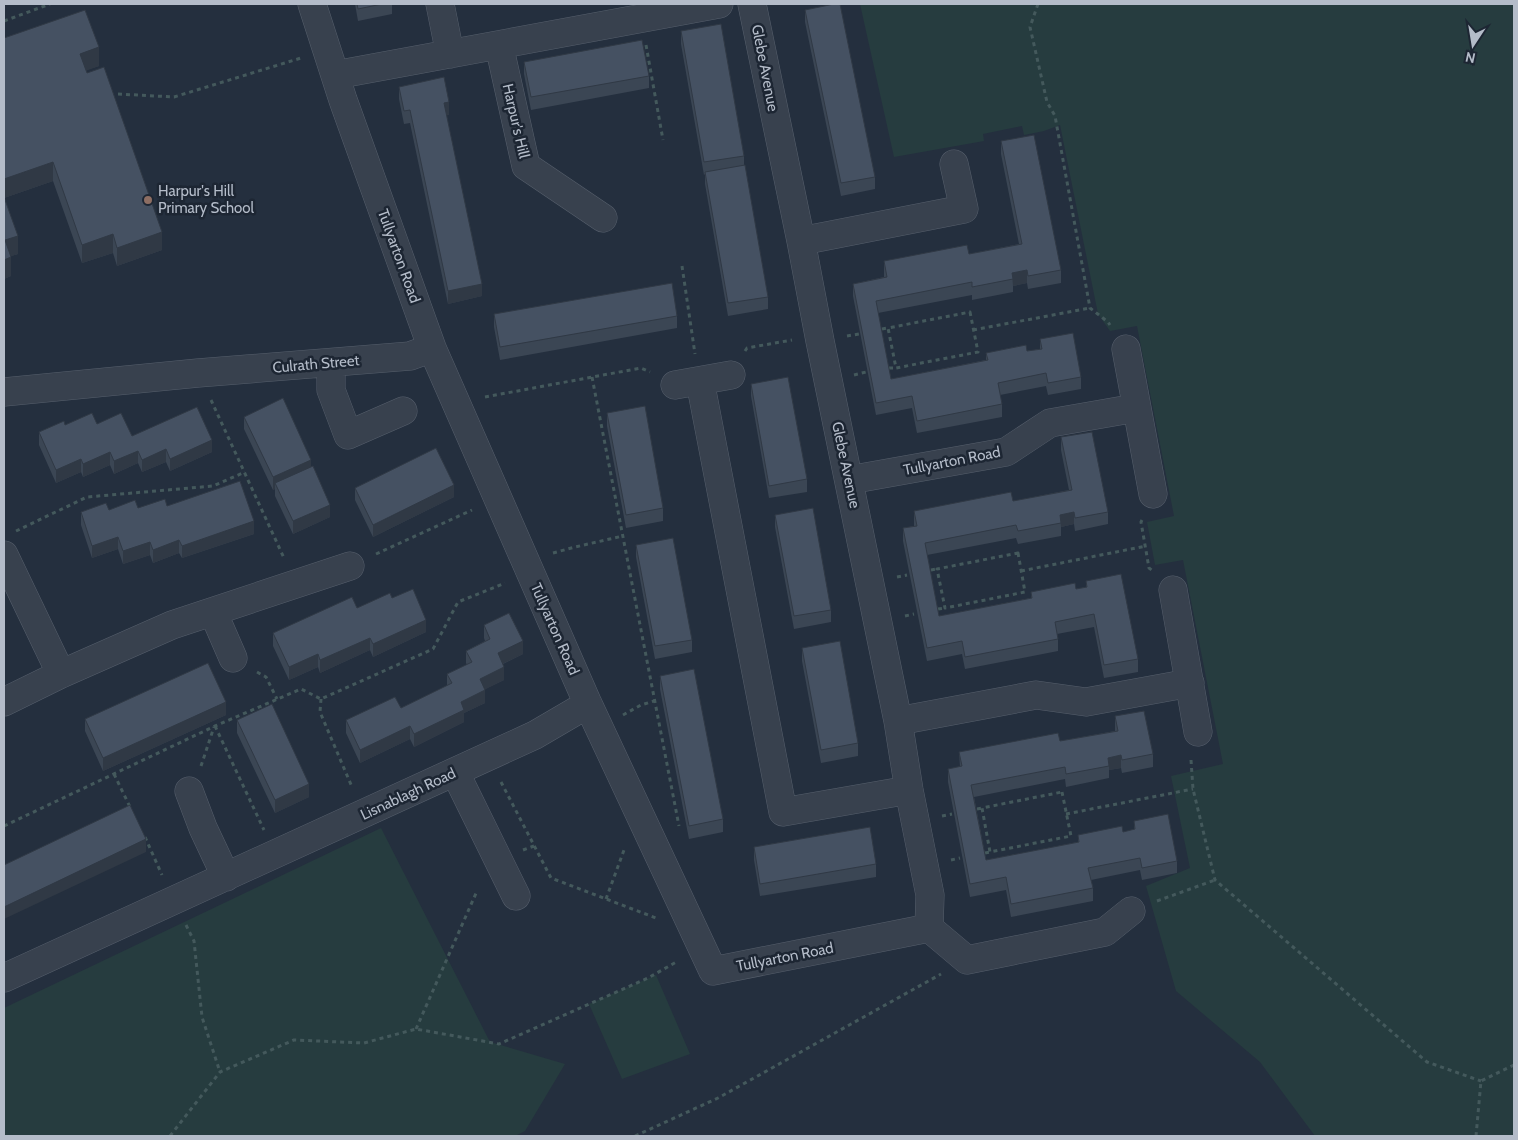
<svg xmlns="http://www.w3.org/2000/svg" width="1518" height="1140" font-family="Cabin,sans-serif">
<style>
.green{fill:#263c3f}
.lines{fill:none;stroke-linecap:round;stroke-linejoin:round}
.minor-casing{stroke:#565f6c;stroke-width:29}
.path{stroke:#44595c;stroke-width:3;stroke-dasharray:4 4;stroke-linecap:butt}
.minor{stroke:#38414e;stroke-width:28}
.wall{fill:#3b4654}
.shaded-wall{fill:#303945}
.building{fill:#455162;stroke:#303945}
.education-dot{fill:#8d6e63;stroke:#1d2633;stroke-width:2}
.labels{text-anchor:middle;stroke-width:5;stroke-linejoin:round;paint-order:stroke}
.street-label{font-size:15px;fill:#b4bcc9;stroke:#1d2633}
.poi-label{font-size:15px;fill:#b4bcc9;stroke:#1d2633;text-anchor:start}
</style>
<rect width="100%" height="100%" fill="#242f3e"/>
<!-- green -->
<path class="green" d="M860,4H1514V1136H1315L1260,1062L1176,991L1146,886L1190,868L1171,776L1223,764L1183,560L1155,565L1147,522L1174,516L1137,326L1110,331L1098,314L1060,125L1044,131L1024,135L1022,126L983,134L984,141L894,157Z
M381,828L490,1042L565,1064L525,1131L515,1136H4V1008Z
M656,975L690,1054L622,1079L589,1004Z"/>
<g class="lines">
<!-- minor casing -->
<g class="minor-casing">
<path id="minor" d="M312,4L343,100L432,348L588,704L713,971L929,928
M440,4L450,54
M752,4L801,241L820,341L898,721L909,790L930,895L929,928
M499,45L526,166L603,218
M335,75L719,4
M801,241L964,209L954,164
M1126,349L1153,494
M331,363V390L348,435L403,411
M700,381L783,812L909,790
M675,385L731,375
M4,392L198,373L410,356L432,348
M849,480L1006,452L1050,423L1136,408
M4,555L61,674
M1173,590L1198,732
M213,612L233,658
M4,702L61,674L172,625L350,566
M898,721L1036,695L1086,702L1190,683
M455,772L516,896
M189,791L203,828L226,877
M929,928L967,960L1105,932L1131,911
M4,978L535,735L588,704"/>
</g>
<!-- path -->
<path class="path" d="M1038,4L1030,27L1047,102L1055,116L1090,308L1108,322L1110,325
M4,21L50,4
M646,45L663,140
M118,94L174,97L301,58
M682,266L695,354
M970,312L978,352L896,368L888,328Z
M882,329L888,328
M973,330L1090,308
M847,336L859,334
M745,351L747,348L792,340
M889,368H896
M854,375L866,372
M592,377L679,826
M485,397L641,368L650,372
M211,400L284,558
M1142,520L1141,522L1149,568L1153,571
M16,531L87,497L213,486L245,472
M553,553L575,547L623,536
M1018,553L1025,592L945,608L937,569Z
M376,554L472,510
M931,570L937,569
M1021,571L1146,546
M897,577L907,575
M938,609L945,608
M905,616L914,614
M257,672L266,677L277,699
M321,699L320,712L352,787
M623,715L641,705L654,701
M215,726L264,830
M1191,760L1193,789L1215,880L1427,1062L1481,1081
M201,766L214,727
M114,774L131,809
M501,782L551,878L656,918
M1062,792L1071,836L990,852L982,808Z
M977,809L982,808
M1066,814L1193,789
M942,816L952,814
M4,826L215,726L301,689L321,699L433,649L458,602L505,583
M145,837L162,875
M523,850L534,846
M985,853L990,852
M951,860L960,858
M606,899L624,850
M1157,901L1215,880
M186,925L194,941L202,1017L220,1072
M416,1029L477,891
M170,1136L220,1072L294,1040L364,1043L416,1029L499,1044L648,978L678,961
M635,1136L718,1098L941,974
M1476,1136L1481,1081L1514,1065"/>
<!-- minor -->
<use href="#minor" class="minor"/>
</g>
<!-- wall -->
<path class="wall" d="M355,4H392V14L358,21Z
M805,10L875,177V189L841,196L805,22Z
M681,31L744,156V165L768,297V309L728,316L705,184V174L704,175L681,44Z
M4,38L99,66L86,70L162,250L117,266L113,253L82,263L53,181L4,198L18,254L11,256V276L4,279Z
M524,62L649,76V88L531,110L524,74Z
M399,87L449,115H446L482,296L448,304L410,123L404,124L399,99Z
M1001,141L1061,270V283L1028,289L1027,283L1013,286V292L972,300V295L878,313L891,379L986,360V353L1027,351L1040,349V339L1081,377V389L1048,395L1046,386L1000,395L1002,404V417L917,433L912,408L876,415L853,296V284L884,277V261L969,254L1019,244L1001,154Z
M494,314L677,316V328L500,360L494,327Z
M751,384L807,479V492L769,498L751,396Z
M607,413L663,508V521L626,528L607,426Z
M244,417L311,466L330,517L293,534L275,496V489L273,490L244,429Z
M97,424L132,436L212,452L170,471L166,462L142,472L138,463L114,474L110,465L83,477L81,472L56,483L39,445V432Z
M1061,437L1108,512V524L1075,531L1074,524L1061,527V536L1018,544L1016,538L927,555L939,616L1031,598V592L1076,589L1086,587V581L1138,659V672L1104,678L1094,627L1057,634L1058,639V651L965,669L962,654L927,661L903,541V528L914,526V511L1013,501L1069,490L1061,450Z
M355,488L454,497L373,537L355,500Z
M167,506L254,534L182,558L179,553L153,563L150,555L123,564L118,549L92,558L81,525V512Z
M775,515L831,610V622L794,629L775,527Z
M636,545L692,640V652L655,659L636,557Z
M392,598L426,632L373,657L370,650L320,673L318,667L289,680L273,646V633L357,608Z
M484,625L523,654L503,664L504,680L485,689V703L464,713V722L414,747L410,739L360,763L346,733V720L401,708L447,686V674L467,665L466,663V651L485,641L484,638Z
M802,648L858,743V756L821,763L802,661Z
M660,676L723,819V832L689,839L660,689Z
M226,715L103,771L85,731V719Z
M1115,716L1153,754V767L1122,773L1121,768L1109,770V778L1066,787L1065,779L974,797L986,860L1078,842V835L1123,832L1134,830V821L1177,861V873L1142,880L1140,870L1091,880L1093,888V901L1011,917L1006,890L970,897L948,782V769L960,767L959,752L1060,741L1115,731Z
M237,720L309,797L275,813L237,733Z
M754,847L876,864V877L760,896L754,860Z"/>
<!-- shaded-wall -->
<path class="shaded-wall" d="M99,47V66L80,73V54Z
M449,102V115L444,116V103Z
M53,162V181L4,198V179Z
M162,232V250L117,266V248Z
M113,234V253L82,263V245Z
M18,236V254L5,258V240Z
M11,257V276L4,279V260Z
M1027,270V283L1013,286L1012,273Z
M482,284V296L448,304V291Z
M212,440V452L170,471V459Z
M166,449V462L142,472V460Z
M138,451V463L114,474V461Z
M110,452V465L83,477V464Z
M81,459V472L56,483V470Z
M311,460V473L275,483V489L273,490V477Z
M454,485V497L373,537V525Z
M330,505V517L293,534V521Z
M1074,512V524L1061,527L1060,515Z
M254,521V534L182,558V546Z
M118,537V549L92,558V546Z
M179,540V553L153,563V550Z
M150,542V555L123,564V551Z
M426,620V632L373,657V644Z
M370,638V650L320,673V660Z
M523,641V654L498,666V653Z
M318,654V667L289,680V667Z
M504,667V680L480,692V679Z
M485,690V703L464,713V722L414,747V734L461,702Z
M226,702V715L103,771V758Z
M410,726V739L360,763V750Z
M1121,755V768L1109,770V766L1108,758Z
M309,784V797L275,813V800Z
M146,839V852L4,919V907Z"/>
<!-- building -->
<path class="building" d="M357,4H382L358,9Z
M834,4H840L875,177L841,183L805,10Z
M85,10L99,47L80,54L87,73L104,67L162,232L117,248L113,234L82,245L53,162L4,179V38Z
M721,24L744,156L704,162L681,31Z
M642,40L649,76L531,97L524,62Z
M444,77L449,102L444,103L482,284L448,291L410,110L404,111L399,87Z
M1034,135L1061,270L1028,276L1027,270L1012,273L1013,279L972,287V282L876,301L891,379L988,360L986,353L1026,345L1027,351L1042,349L1040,339L1073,333L1081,377L1048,383L1046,373L998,383L1002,404L917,421L912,396L876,403L853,284L887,277L884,261L967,245L969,254L1022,244L1001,141Z
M745,165L768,297L728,303L705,172Z
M4,197L18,236L5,240L11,257L4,260Z
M672,283L677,316L500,347L494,314Z
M788,377L807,479L769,486L751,384Z
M283,398L311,460L273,477L244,417Z
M645,406L663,508L626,515L607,413Z
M197,407L212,440L170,459L166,449L142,460L138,451L114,461L110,452L83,464L81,459L56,470L39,432L64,421L65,425L92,413L97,424L121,413L132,436Z
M1092,432L1108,512L1075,518L1074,512L1060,515L1061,523L1018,531L1016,525L925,543L939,616L1032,598L1031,592L1075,583L1076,589L1087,587L1086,581L1121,574L1138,659L1104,665L1094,614L1055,622L1058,639L965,657L962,641L927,648L903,528L917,526L914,511L1011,492L1013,501L1072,490L1061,437Z
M436,448L454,485L373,525L355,488Z
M313,466L330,505L293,521L275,483Z
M240,481L254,521L182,546L179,540L153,550L150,542L123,551L118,537L92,546L81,512L106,503L109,510L135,500L138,508L165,499L167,506Z
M813,508L831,610L794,616L775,515Z
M673,538L692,640L655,646L636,545Z
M413,589L426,620L373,644L370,638L320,660L318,654L289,667L273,633L352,597L357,608L390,593L392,598Z
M509,613L523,641L498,653L504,667L480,679L485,690L461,702L464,710L414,734L410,726L360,750L346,720L395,697L401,708L452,683L447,674L472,662L466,651L490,639L484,625Z
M840,641L858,743L821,750L802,648Z
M208,663L226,702L103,758L85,719Z
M694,669L723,819L689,826L660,676Z
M272,704L309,784L275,800L237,720Z
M1144,711L1153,754L1122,760L1121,755L1108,758L1109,766L1066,774L1065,767L971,785L986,860L1079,842L1078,835L1122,826L1123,832L1135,829L1134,821L1168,814L1177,861L1142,868L1140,858L1088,868L1093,888L1011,904L1006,877L970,884L948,769L962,766L959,752L1058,733L1060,741L1118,731L1115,716Z
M130,805L146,839L4,907V865Z
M870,827L876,864L760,884L754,847Z"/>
<!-- markers -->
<circle class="education-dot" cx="148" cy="200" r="5"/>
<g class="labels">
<!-- street labels -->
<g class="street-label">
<text transform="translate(765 68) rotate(79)" y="5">Glebe Avenue</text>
<text transform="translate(516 121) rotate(77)" y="5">Harpur's Hill</text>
<text transform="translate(399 256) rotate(70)" y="5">Tullyarton Road</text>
<text transform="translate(316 364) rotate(-5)" y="5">Culrath Street</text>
<text transform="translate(952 461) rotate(-11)" y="5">Tullyarton Road</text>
<text transform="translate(846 465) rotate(78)" y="5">Glebe Avenue</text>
<text transform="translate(555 629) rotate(66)" y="5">Tullyarton Road</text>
<text transform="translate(408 794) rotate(-25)" y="5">Lisnablagh Road</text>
<text transform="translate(785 957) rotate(-11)" y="5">Tullyarton Road</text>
</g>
<!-- poi labels -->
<g class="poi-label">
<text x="158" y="196">Harpur's Hill<tspan x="158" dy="17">Primary School</tspan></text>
</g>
</g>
<!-- border -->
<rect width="1518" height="1140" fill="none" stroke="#b4bcc9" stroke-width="10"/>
<!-- north arrow -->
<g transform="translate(1473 45) rotate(192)" stroke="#1d2633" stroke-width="4" paint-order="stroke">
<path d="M0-4L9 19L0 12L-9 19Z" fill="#b4bcc9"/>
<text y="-8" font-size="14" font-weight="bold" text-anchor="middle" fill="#b4bcc9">N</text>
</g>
</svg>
